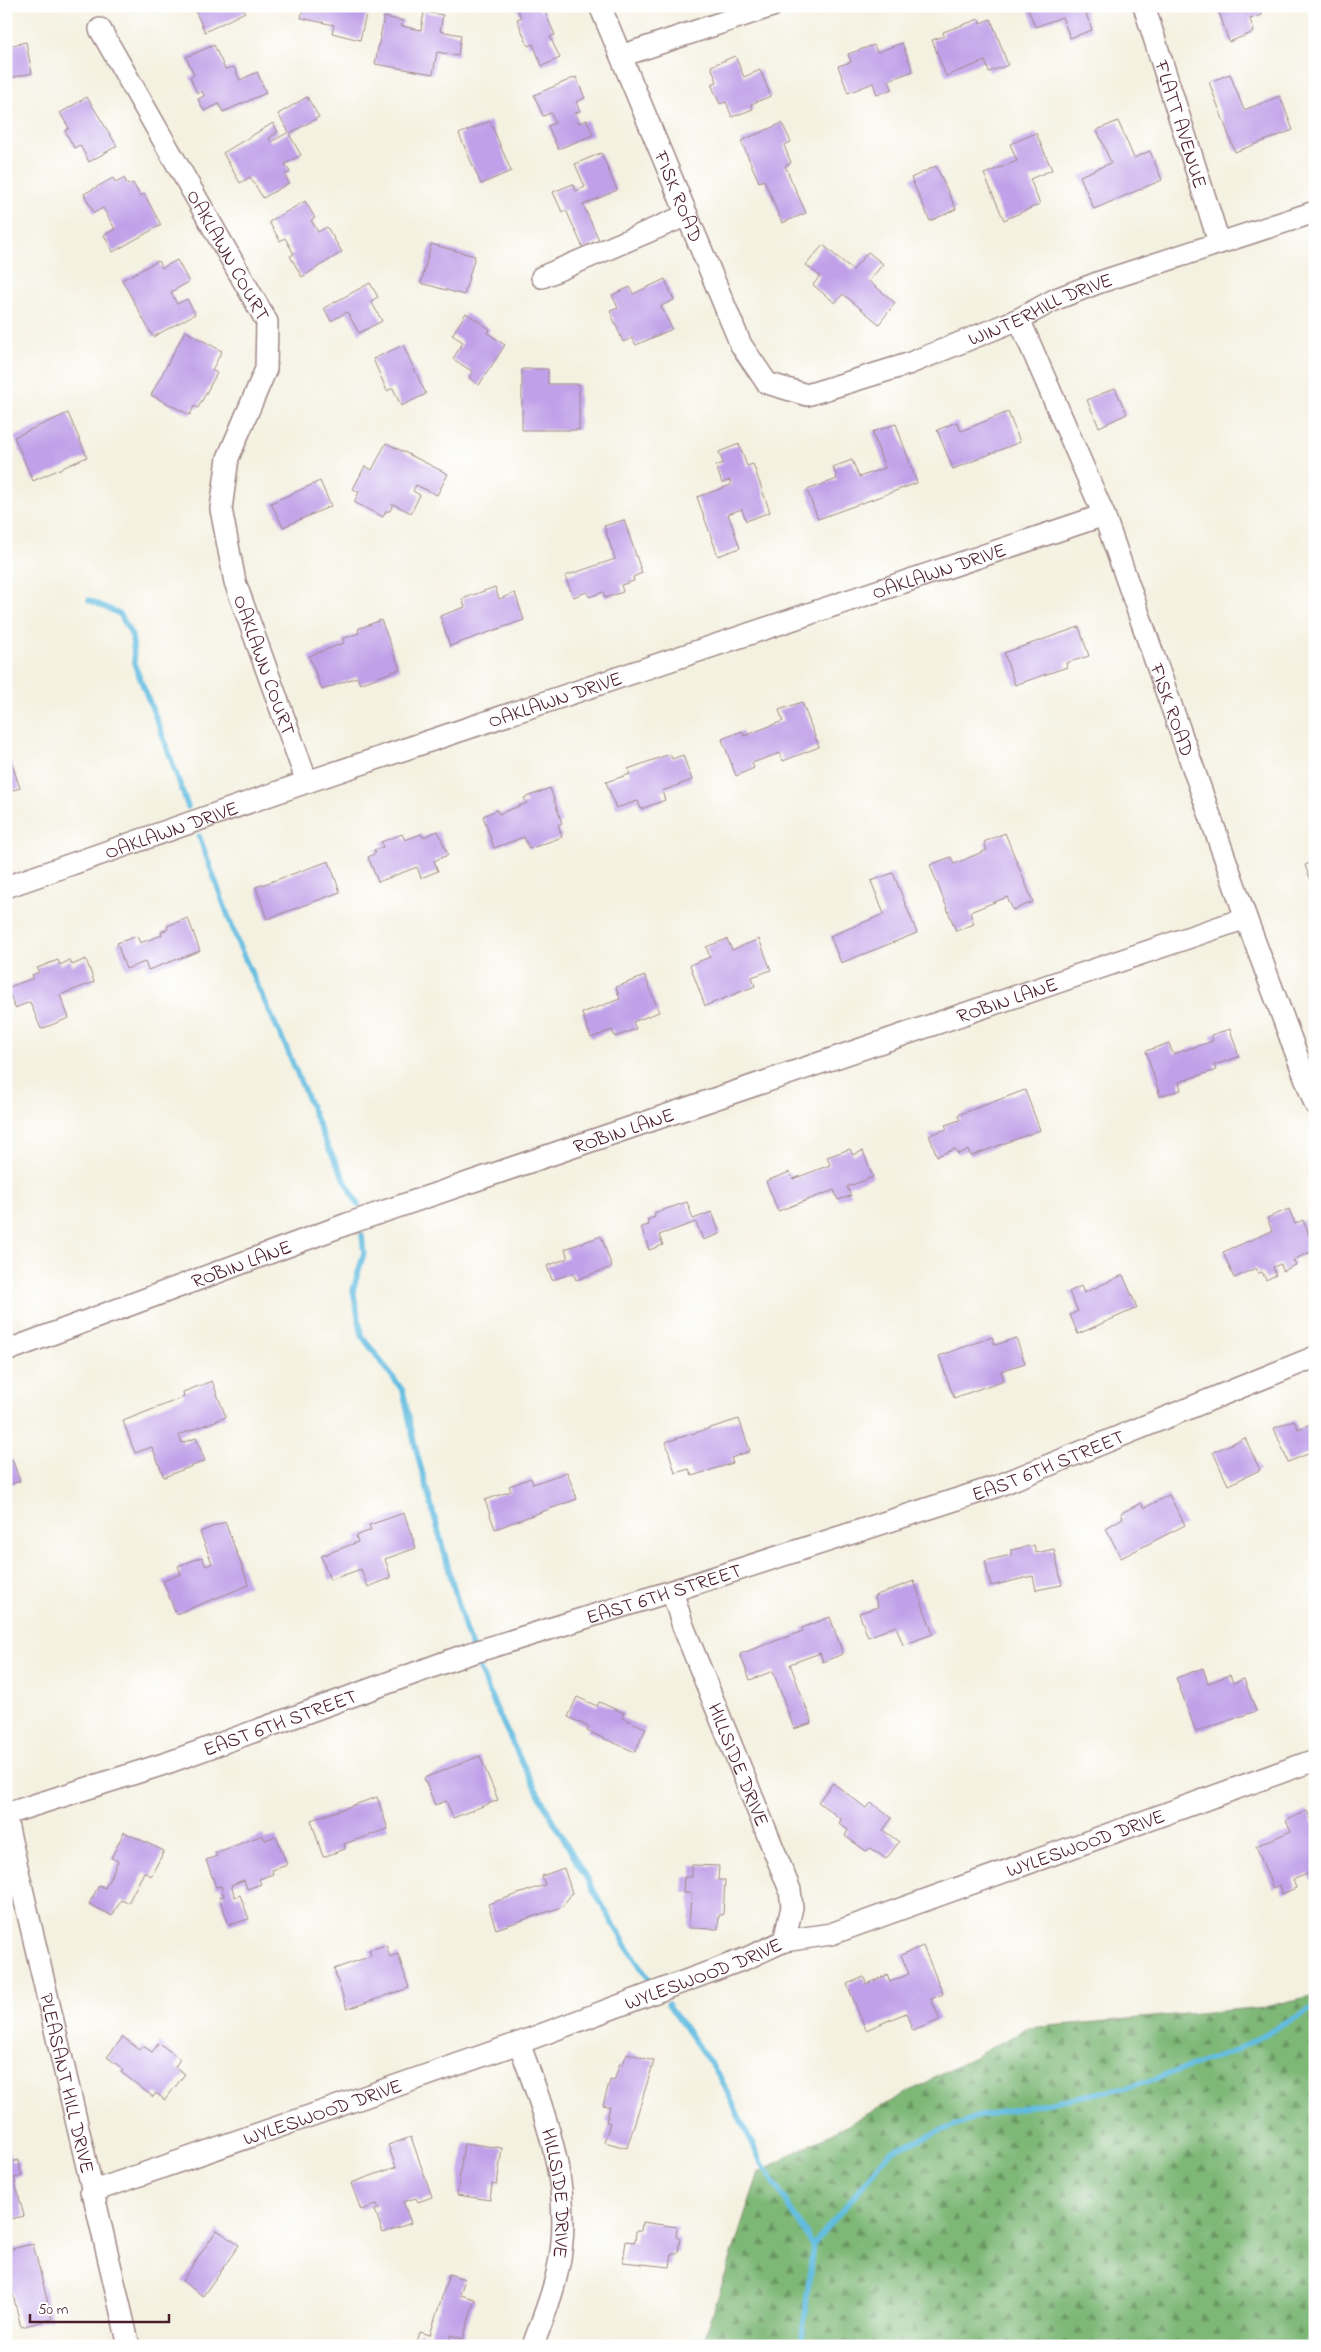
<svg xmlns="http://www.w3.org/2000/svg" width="1321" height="2352" font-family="'Indie Flower',sans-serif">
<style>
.forest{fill:url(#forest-firs);stroke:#646c51}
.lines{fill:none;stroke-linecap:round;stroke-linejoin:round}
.stream{stroke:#62bce0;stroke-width:5.5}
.building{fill:#c0a0e8}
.minor-casing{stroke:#9f8886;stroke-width:24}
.minor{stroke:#fff;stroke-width:21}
.labels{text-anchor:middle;stroke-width:4.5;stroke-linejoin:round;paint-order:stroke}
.street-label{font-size:20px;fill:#4a1f2b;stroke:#fff}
</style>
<defs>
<pattern id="forest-firs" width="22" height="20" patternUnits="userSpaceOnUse" patternTransform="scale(1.25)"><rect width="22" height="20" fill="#7eb877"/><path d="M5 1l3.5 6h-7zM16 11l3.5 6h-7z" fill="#699562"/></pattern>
</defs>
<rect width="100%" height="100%" fill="#fff"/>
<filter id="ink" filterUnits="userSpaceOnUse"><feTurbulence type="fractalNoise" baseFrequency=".02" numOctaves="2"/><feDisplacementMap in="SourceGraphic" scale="10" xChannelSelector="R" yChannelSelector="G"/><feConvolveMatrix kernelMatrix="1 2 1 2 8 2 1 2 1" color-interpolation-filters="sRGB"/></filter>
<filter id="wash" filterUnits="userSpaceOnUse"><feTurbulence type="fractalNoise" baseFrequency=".0096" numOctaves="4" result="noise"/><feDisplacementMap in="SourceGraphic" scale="20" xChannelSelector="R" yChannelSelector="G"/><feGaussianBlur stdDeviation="1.12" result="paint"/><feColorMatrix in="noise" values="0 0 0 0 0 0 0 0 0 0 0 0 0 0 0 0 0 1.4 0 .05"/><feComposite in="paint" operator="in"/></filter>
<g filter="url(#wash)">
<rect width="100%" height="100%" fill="#f4f1e0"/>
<!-- forest -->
<path class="forest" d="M1315,1995V2346H702L759,2172L1028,2028L1265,2007Z"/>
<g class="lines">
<!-- stream -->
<path class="stream" d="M89,600L120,614L132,636L135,666L160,728L188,807
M199,836L239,946L286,1047L326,1143L358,1205
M362,1235L364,1253L353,1290L362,1336L403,1391L415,1446L466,1632L472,1648
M479,1667C508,1742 548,1813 588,1881C608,1914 626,1948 649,1979
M668,2004L720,2077L760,2160L813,2245
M801,2346L813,2245L892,2150L976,2117L1137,2085L1235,2051L1315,2007"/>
</g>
<g id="blocks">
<!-- building -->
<path class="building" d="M193,6H242L245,12L205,32Z
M304,6H368L360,40L332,33L334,25L301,18Z
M516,6H538L540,11L544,10L555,35L550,37L560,58L542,66L533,44L528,46L517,19L521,18Z
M1027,6H1097L1085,11L1092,30L1070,38L1062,17L1035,27Z
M1217,6H1259L1262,15L1250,19L1254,32L1229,42Z
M424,12L443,15L440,31L461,35L458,56L437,52L433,74L375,64L384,17L404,21L401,26L421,30Z
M979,19L980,23L991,19L1008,65L989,72L985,61L946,76L932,40L944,36L943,32Z
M6,38L9,46L26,42L32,73L6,79Z
M902,43L913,71L889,80L892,89L877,95L873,83L848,93L838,66L851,62L848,54L874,45L877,52Z
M214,45L225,69L234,67L240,80L257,72L266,93L223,112L219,104L204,111L198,99L204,96L202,91L197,93L190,77L194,75L186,57Z
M735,56L744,77L760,70L771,96L751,104L753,109L732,117L726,102L720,104L711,84L717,82L711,66Z
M1230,74L1244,110L1280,96L1293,130L1235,152L1209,82Z
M576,77L585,98L576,102L580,111L575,113L579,123L587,120L593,135L558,149L548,126L555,123L551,113L543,116L534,95Z
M87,97L117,146L89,162L80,145L74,148L65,131L69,128L60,113Z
M307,97L319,117L289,134L301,155L285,164L290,172L285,175L289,183L263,198L250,177L240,183L223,153L273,123L278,132L269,138L271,142L289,132L278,114Z
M490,121L511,171L481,184L459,134Z
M1118,121L1134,158L1150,151L1162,180L1094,209L1080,176L1111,163L1097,130Z
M782,123L791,142L784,145L791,163L785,166L806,213L782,223L764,180L759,182L741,141Z
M1036,133L1052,170L1030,179L1040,204L1004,220L984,174L1017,161L1010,144Z
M601,153L617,190L583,205L600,242L584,250L566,210L562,212L553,192L573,184L576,191L585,187L575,164Z
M936,166L956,209L930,221L911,178Z
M113,178L116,183L124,178L128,185L133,183L140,196L144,194L161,225L113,252L104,235L115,229L103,208L94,213L84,194Z
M305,201L315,218L311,220L318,232L327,227L342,252L302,277L290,256L294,254L285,238L280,241L269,222Z
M431,244L475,256L464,295L421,283Z
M823,245L853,270L868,252L883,264L869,281L895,303L879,324L843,294L835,303L813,285L820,276L806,265Z
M177,260L189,282L171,292L177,304L187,299L195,314L153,337L122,280L158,261L162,268Z
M665,279L674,300L661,306L672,329L636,345L632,338L623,342L610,311L618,308L612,295L630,287L633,294Z
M370,283L378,297L371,301L382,321L359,333L347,312L331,321L324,308Z
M466,313L490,329L488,333L505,345L479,385L469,378L473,372L453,359L463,342L452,335Z
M185,331L222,351L212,370L217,373L198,408L194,406L190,415L151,395Z
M403,345L426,394L401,406L393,388L387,391L373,359Z
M522,369H548V384H579V430H522Z
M1115,388L1127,414L1099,427L1087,400Z
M1008,412L1020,442L953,469L937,430L957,422L961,431Z
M68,413L87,457L33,481L14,437Z
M896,424L917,483L818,519L807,490L837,479L833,467L852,460L859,477L885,468L872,432Z
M386,443L448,474L437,495L416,485L413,491L420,495L411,513L393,504L390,511H386L383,517L354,502L359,492L353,489L365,466L372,470Z
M739,444L747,466L753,464L770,512L746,521L742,509L728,514L740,548L718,556L697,497L731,485L730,480L722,483L716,466L723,463L719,452Z
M320,481L331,506L283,527L271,503Z
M624,520L642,573L633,577L634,581L621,585L623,592L605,598L603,592L589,597L587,592L573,597L565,576L615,559L604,526Z
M495,587L499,599L515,593L524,620L450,646L440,616L465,607L462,599Z
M381,620L400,669L360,684L357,677L322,690L309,656L344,643L342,639L359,633L358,629Z
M1079,627L1089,656L1066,663L1067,667L1015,685L1004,653Z
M802,702L819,747L783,761L780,753L752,763L754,768L736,776L722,739L742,731L744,736L783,721L779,710Z
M670,754L672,759L683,755L692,780L662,791L665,800L641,809L638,801L616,808L606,782L630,774L628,769Z
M11,761L20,788L6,792V763Z
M550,788L562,823L558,825L562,837L529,849L524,837L494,848L483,816L497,810L499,814L527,803L524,798Z
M438,831L448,855L434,861L438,871L421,878L417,867L378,882L368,857L376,853L374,850L383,847L381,842L402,834L405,840L421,834L423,837Z
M1005,833L1033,902L1013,910L1007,897L970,912L974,924L956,931L930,865L951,857L954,864L987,850L984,842Z
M329,861L340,892L267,919L256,887Z
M1315,861V879L1311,881L1305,865Z
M893,873L917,933L841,963L830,936L884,914L871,881Z
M188,918L200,951L148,970L145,962L126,969L117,943L137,936L140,943L162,935L161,932L168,929L167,926Z
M727,939L732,950L759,939L771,970L752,977L755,986L705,1006L690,965L710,957L706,947Z
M86,959L94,982L60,995L69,1018L41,1029L30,1002L15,1008L7,988L33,978L32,975L39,972L37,968L58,960L60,965L70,960L72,965Z
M645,976L659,1012L633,1022L636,1029L615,1037L612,1030L591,1038L582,1013L620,999L616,987Z
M1230,1029L1239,1057L1214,1065L1216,1070L1179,1082L1181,1090L1160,1096L1146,1051L1169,1043L1173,1054L1213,1041L1211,1035Z
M1025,1090L1040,1130L971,1156L968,1150L958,1154L955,1149L937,1156L929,1135L947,1129L945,1125L960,1120L958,1115Z
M850,1149L853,1155L863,1151L873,1177L847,1187L851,1196L838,1200L834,1190L778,1211L766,1181L790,1172L793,1179L830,1165L827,1157Z
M687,1202L693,1219L712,1212L720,1234L703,1240L696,1222L659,1235L663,1245L649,1250L641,1227L649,1225L647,1220L655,1217L654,1213Z
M1289,1209L1295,1224L1303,1220L1315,1250L1293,1260L1296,1265L1283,1271L1281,1264L1273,1267L1276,1275L1266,1280L1262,1272L1258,1273L1256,1268L1234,1278L1223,1252L1272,1231L1267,1218Z
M601,1236L612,1267L576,1280L573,1273L552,1280L547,1266L568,1258L565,1249Z
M1123,1275L1137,1308L1078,1334L1070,1315L1078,1311L1069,1292L1081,1286L1084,1293Z
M992,1337L995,1345L1016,1338L1025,1363L1001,1371L1004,1380L954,1398L939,1356Z
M212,1381L226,1417L179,1435L182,1443L196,1438L205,1461L164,1477L152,1447L135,1453L123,1421L184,1397L183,1392Z
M739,1419L750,1451L731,1458L733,1463L692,1476L689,1469L675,1473L666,1442Z
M1294,1420L1298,1429L1315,1422V1451L1288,1462L1274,1428Z
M1245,1438L1260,1470L1228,1485L1213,1452Z
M12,1459L20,1481L6,1486V1461Z
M567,1472L577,1499L495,1529L485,1500L511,1491L509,1486L531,1478L533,1484Z
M1169,1495L1185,1525L1121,1558L1106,1528L1123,1518L1121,1513L1141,1503L1144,1508Z
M404,1513L416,1548L385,1559L391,1578L368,1587L361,1569L330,1580L321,1556L358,1542L356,1536L371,1530L369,1525Z
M225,1522L249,1585L176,1614L163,1581L181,1574L178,1566L202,1557L206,1566L212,1563L200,1532Z
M1034,1545L1036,1553L1054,1549L1062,1585L1036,1590L1033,1576L991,1586L985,1561L1011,1555V1550Z
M914,1581L933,1634L903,1645L896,1626L868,1637L859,1613L878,1607L874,1596Z
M830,1617L843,1654L823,1662L820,1653L790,1664L812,1723L794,1729L773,1671L750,1680L740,1654L803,1631L802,1628Z
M1203,1668L1208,1683L1230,1675L1233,1683L1244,1679L1256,1711L1196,1732L1176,1678Z
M577,1697L597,1706L599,1702L624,1713L622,1718L646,1728L635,1752L587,1731L589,1727L568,1717Z
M480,1756L498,1800L453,1818L446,1801L435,1805L424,1778Z
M833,1783L866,1808L871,1803L892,1818L883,1830L899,1842L886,1859L871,1848L866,1851L845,1836L848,1830L839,1824L841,1819L818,1802Z
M377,1797L388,1829L344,1844L345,1849L323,1857L311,1820Z
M1307,1811L1315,1829V1879L1312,1880L1309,1873L1293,1880L1296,1888L1282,1894L1279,1885L1273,1888L1256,1846L1291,1831L1286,1820Z
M124,1832L164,1851L151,1876L144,1872L128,1903L121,1900L112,1916L89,1904L99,1885L105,1888L118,1861L111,1858Z
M263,1835L265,1840L276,1836L287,1865L272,1870L273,1874L259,1879L261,1884L247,1889L244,1880L231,1885L235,1897L240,1895L249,1919L229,1925L219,1897L224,1896L221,1886L216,1887L206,1860L217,1856L215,1853Z
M692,1865L719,1866L718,1880H725L723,1915H719L718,1929L689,1928L691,1893H683L684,1877H692Z
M564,1868L572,1893L562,1907L496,1929L488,1904L545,1885L542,1876Z
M386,1945L390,1957L398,1954L409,1988L347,2009L334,1969L371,1956L369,1950Z
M923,1946L943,1994L931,1999L940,2020L913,2031L906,2013L866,2030L847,1984L864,1977L866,1984L887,1975L890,1982L909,1974L901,1955Z
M123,2037L140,2050L143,2046L152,2052L159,2043L180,2059L175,2067L185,2074L165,2100L156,2093L153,2097L121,2072L123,2069L107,2057Z
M627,2053L654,2061L627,2148L604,2142L610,2123L606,2122L610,2107L603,2105L610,2080L614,2081L620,2063L623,2064Z
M411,2137L432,2197L418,2202L416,2198L403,2202L411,2223L383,2233L375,2210L379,2209L377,2204L361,2210L351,2183L396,2167L388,2145Z
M6,2141L12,2162L18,2160L22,2176L14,2178L24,2216L6,2220Z
M464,2143L502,2148L497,2185L492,2184L490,2200L457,2195Z
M642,2222L677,2227L676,2237L680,2239L678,2253H672L670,2267L623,2262L626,2241L635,2242L636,2231H641Z
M217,2230L239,2245L203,2296L182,2281Z
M33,2244L52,2319L21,2327L6,2267V2250Z
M449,2274L465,2279L460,2295L475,2299L463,2339L451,2335L447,2346H416L420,2332L430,2335Z"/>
</g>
</g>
<g filter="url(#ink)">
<use href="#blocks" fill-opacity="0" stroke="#9f8886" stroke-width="1"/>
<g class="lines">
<!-- minor casing -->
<g class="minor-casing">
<g id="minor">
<path id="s1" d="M600,6L741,345L767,383L807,395L908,364L1019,319L1056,299L1100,282L1315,212"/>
<path id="s2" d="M1144,6L1219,242"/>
<path id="s3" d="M100,29L267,322L266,369L228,458L221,509L235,582L307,782"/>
<path d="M621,56L772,6"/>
<path d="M542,277L687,215"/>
<path id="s4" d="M1019,319L1104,515L1246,918L1315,1104"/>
<path id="s5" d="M6,887L307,782L1104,515"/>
<path id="s6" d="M6,1351L347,1224L1246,918"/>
<path id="s7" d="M672,1591L683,1626L790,1890L792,1907L784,1941"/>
<path id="s8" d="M6,1814L167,1763L462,1656L672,1591L995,1487L1315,1357"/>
<path id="s9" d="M6,1820L129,2346"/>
<path id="s10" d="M519,2043C546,2117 576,2194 557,2273C552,2298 541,2322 533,2346"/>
<path id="s11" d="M91,2192L519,2043L747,1958L784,1941L831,1934L1315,1760"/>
</g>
</g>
<!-- minor -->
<use href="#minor" class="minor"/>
</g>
</g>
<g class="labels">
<!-- street labels -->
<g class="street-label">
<text dy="7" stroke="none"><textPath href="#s2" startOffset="124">FLATT AVENUE</textPath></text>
<text dy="7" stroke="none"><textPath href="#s1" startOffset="206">FISK ROAD</textPath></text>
<text dy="7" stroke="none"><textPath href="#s3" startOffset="260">OAKLAWN COURT</textPath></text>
<text dy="7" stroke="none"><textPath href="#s1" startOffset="704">WINTERHILL DRIVE</textPath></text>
<text dy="7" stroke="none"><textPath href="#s5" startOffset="985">OAKLAWN DRIVE</textPath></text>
<text dy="7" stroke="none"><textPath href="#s3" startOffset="695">OAKLAWN COURT</textPath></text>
<text dy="7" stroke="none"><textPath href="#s5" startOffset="580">OAKLAWN DRIVE</textPath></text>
<text dy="7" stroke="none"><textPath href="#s4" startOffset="420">FISK ROAD</textPath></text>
<text dy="7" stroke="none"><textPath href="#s5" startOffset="175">OAKLAWN DRIVE</textPath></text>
<text dy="7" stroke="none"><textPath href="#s6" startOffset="1061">ROBIN LANE</textPath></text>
<text dy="7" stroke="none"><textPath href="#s6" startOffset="656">ROBIN LANE</textPath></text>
<text dy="7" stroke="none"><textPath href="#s6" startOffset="251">ROBIN LANE</textPath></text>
<text dy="7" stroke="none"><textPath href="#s8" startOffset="1099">EAST 6TH STREET</textPath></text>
<text dy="7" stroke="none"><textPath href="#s8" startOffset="694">EAST 6TH STREET</textPath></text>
<text dy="7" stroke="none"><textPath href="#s8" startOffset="289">EAST 6TH STREET</textPath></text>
<text dy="7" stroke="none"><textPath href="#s7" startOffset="186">HILLSIDE DRIVE</textPath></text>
<text dy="7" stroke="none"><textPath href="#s11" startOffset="1055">WYLESWOOD DRIVE</textPath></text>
<text dy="7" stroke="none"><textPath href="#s11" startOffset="650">WYLESWOOD DRIVE</textPath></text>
<text dy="7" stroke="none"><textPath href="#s9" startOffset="270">PLEASANT HILL DRIVE</textPath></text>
<text dy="7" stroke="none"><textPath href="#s11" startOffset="245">WYLESWOOD DRIVE</textPath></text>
<text dy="7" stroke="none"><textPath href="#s10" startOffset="156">HILLSIDE DRIVE</textPath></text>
</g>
</g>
<!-- margin -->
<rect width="1321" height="2352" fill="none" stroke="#fff" stroke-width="25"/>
<!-- scale -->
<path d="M30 2314v8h139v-8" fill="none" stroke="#4a1f2b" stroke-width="2.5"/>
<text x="38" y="2314" font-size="15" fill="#4a1f2b" stroke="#ffffff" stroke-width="4" paint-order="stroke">50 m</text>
</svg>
